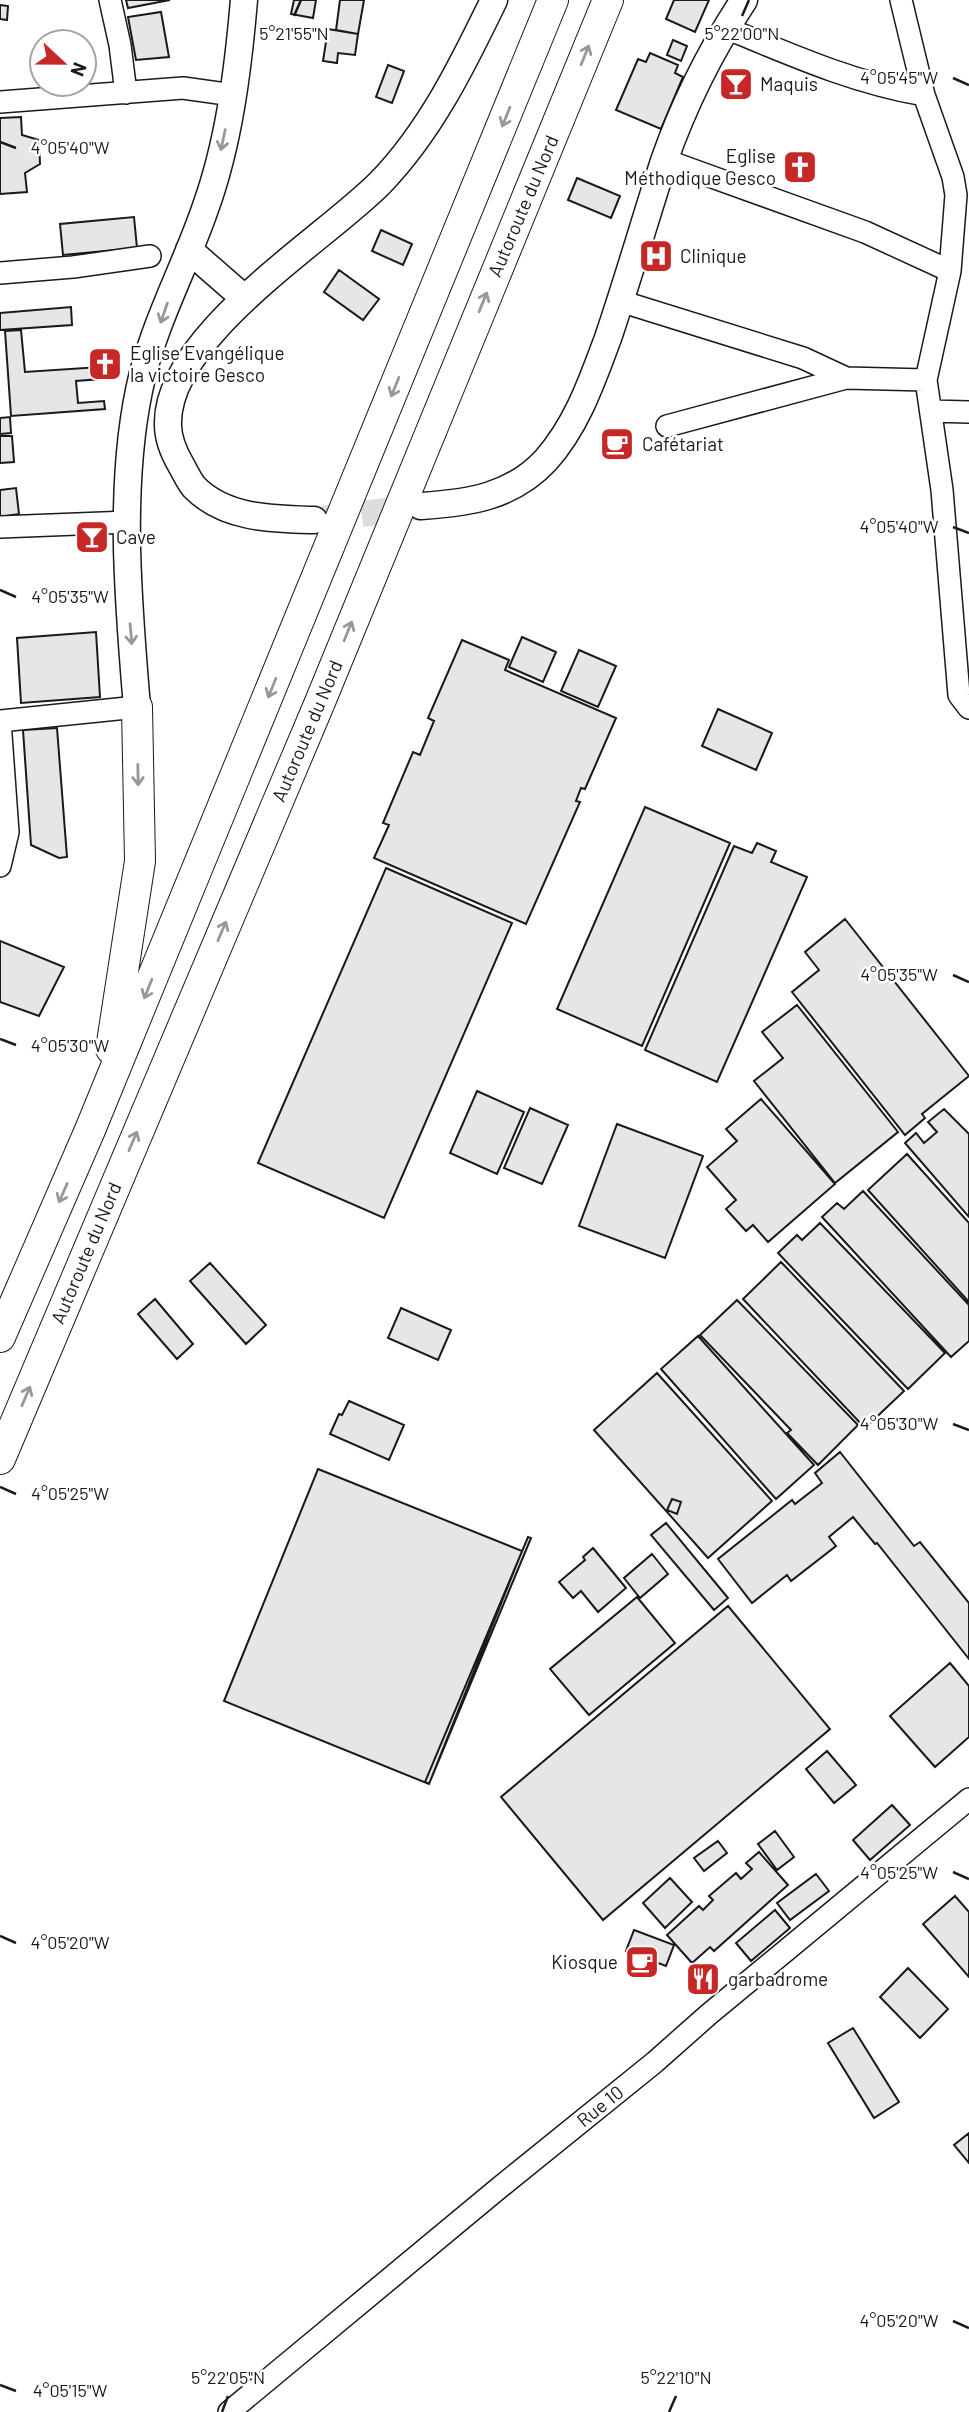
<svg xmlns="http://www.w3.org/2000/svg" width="969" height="2412" font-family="Barlow,sans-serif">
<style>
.building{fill:#e6e6e6;stroke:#1a1a1a;stroke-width:2}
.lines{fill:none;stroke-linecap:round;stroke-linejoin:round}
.major-tunnel{stroke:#ddd;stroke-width:26;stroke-dasharray:26 13;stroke-linecap:butt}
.minor-casing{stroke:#1a1a1a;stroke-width:24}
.major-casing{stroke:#1a1a1a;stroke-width:29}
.highway-casing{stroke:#1a1a1a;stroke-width:32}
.minor{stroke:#fff;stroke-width:21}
.major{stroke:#fff;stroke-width:26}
.highway{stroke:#fff;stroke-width:30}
.oneway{stroke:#989898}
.ticks{fill:none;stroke:#1a1a1a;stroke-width:2.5}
.labels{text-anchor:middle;stroke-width:5;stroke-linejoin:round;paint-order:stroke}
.poi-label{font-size:19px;fill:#1a1a1a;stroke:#fff;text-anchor:start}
.street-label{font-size:19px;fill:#1a1a1a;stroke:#fff}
.ticks-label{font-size:18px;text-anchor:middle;fill:#1a1a1a;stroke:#fff;stroke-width:5;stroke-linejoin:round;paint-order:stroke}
</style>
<rect width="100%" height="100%" fill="#fff"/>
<!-- building -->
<path class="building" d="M126,0H170L128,8Z
M294,0H316L313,18L291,14Z
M340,0H364L358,34L336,30Z
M674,0H709L695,32L666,19Z
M0,5L8,6L7,20L0,19Z
M161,12L169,57L136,60L128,17Z
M328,29L358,34L355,55L338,53L337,63L323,61Z
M673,40L687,46L681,61L667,55Z
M650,53L678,65L675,73L683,77L661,129L616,110L638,59L646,62Z
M388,65L404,71L392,103L376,97Z
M21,117L22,135L39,140L40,164L25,173L27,192L0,194V118Z
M577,178L620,196L611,218L568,200Z
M134,217L137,248L63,255L60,224Z
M381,230L412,244L403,265L372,251Z
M339,270L379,299L363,320L324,292Z
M71,307L72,325L0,330V313Z
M21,330L25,372L100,367L101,379L76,381L78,403L104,401L105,409L11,416L5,331Z
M10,417L11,433L0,434V418Z
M0,436H12L14,462L0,463Z
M16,488L19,514L0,517V490Z
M96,632L100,697L21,703L17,638Z
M522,637L556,652L543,682L509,667Z
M462,640L509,660L505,670L616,718L585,789L581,788L576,801L580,802L526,924L374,858L389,825L383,823L413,752L420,755L434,721L428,718Z
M579,650L616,666L598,707L561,691Z
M718,709L772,733L756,770L702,746Z
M57,728L67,857L59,858L31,845L23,730Z
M645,807L730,843L642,1046L557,1009Z
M757,843L776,851L771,862L807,877L717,1082L645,1050L734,846L752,853Z
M386,868L512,923L384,1218L258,1163Z
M845,919L969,1076L922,1114L925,1118L905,1135L792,992L819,970L805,952Z
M0,941L64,967L39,1016L0,1002Z
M797,1005L898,1132L835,1183L754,1081L783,1058L762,1032Z
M477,1091L524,1112L497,1174L450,1153Z
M761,1099L835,1184L768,1242L753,1225L746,1231L726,1209L736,1200L707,1167L737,1141L726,1129Z
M530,1108L568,1125L542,1184L504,1168Z
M944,1109L969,1134V1217L905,1143L916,1133L924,1143L937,1132L928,1122Z
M617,1124L703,1156L665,1258L579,1226Z
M907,1154L969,1223V1302L868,1190Z
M863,1191L969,1305V1341L951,1357L822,1217L837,1203L844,1209Z
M820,1223L945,1353L908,1389L778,1253L797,1235L802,1240Z
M781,1262L904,1391L865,1428L743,1299Z
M210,1263L266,1325L246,1344L190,1281Z
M155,1299L193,1344L177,1359L138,1314Z
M737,1300L858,1425L818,1465L787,1433L791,1430L700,1335Z
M401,1308L451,1330L438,1360L388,1338Z
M698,1336L814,1465L776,1499L661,1369Z
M657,1373L772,1501L708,1558L594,1430Z
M349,1401L404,1425L389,1460L330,1434L339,1414L342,1415Z
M840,1452L914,1546L920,1542L969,1603V1659L877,1543L875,1544L853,1517L829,1537L836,1546L791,1581L787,1575L752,1603L718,1559L792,1500L795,1504L822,1483L815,1473Z
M318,1469L522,1551L429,1784L224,1701Z
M672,1499L681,1502L677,1514L667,1510Z
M666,1523L728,1598L714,1610L651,1535Z
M528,1537L531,1538L429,1784L425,1782Z
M593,1548L626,1588L598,1612L581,1591L573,1598L559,1582L585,1560L583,1557Z
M652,1554L668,1574L640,1598L624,1578Z
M637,1597L675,1643L589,1715L550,1669Z
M728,1606L830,1729L603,1920L501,1797Z
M950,1663L969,1686V1737L935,1767L890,1716Z
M827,1751L856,1785L834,1803L806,1769Z
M892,1805L910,1825L870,1860L853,1840Z
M775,1831L794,1857L777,1870L758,1844Z
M718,1841L727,1853L704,1871L694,1858Z
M759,1852L788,1885L714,1951L710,1947L692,1963L667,1935L699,1906L703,1910L713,1900L709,1896L736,1873L741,1879L752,1869L746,1863Z
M816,1874L829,1891L790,1920L777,1903Z
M670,1878L692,1902L665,1928L643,1903Z
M955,1896L969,1912V1977L923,1924Z
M775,1910L790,1928L751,1961L736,1943Z
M634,1930L674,1945L666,1966L626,1951Z
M908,1968L948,2009L920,2038L880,1997Z
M853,2028L899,2102L874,2118L828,2043Z
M969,2133V2163L954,2145Z"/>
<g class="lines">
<!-- major-tunnel -->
<path class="major-tunnel" d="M323,519L416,507"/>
<!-- minor casing -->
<g class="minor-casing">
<path id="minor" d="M110,0L120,45L126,93
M901,0L924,95L953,177L956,195L950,271L926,380L942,490L959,695L969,708
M726,28C791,55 854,83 924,95
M0,102L183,88L233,95
M665,160L865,232L950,271
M0,273L73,267L150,256
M620,301L803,358L846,378
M931,411L969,412
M667,426L846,378L926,380
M0,527L128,522
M0,721L137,707
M0,866L8,832L0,721
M229,2412L499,2188L655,2062L708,2015L969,1799"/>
</g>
<!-- major casing -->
<g class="major-casing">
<path id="major" d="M189,250L244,298
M421,506C468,503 512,497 546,460C577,425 592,381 608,338C628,279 645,220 664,161C684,104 711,50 744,0
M314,520C274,519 225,519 194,487C189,481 185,472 181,465C174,453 168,439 168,425C165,337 322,241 379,184C430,132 463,64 494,0
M137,707C128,601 117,477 143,373C158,316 186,264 205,209C229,143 238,70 244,0"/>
</g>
<!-- highway casing -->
<g class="highway-casing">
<path id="highway" d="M111,1049L140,861L137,707
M0,1337L90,1130L553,0
M0,1459L320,702L608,0"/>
</g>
<!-- minor -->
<use href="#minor" class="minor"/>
<!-- major -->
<use href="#major" class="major"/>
<!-- highway -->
<use href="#highway" class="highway"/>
</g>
<!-- one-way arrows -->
<defs><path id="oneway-shaft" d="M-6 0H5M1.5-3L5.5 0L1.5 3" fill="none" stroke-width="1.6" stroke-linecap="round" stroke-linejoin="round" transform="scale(1.75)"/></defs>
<g class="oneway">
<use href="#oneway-shaft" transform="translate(585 55) rotate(-68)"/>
<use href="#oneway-shaft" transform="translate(506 117) rotate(112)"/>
<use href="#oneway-shaft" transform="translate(223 140) rotate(102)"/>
<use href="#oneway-shaft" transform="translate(483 302) rotate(-68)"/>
<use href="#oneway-shaft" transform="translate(164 313) rotate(109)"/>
<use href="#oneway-shaft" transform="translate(395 387) rotate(112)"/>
<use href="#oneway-shaft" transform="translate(348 631) rotate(-68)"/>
<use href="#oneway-shaft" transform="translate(131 634) rotate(85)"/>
<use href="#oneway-shaft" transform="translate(272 688) rotate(112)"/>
<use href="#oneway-shaft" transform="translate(138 775) rotate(89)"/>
<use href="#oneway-shaft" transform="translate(222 931) rotate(-67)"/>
<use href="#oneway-shaft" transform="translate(148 989) rotate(112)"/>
<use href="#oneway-shaft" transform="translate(133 1141) rotate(-67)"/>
<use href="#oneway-shaft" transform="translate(63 1193) rotate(114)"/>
<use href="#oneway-shaft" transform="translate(26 1396) rotate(-67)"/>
</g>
<!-- ticks -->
<path class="ticks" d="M294,16L301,0M742,16L749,0M953,78L969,85M0,142L16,148M953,527L969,533M0,590L16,597M953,975L969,982M0,1039L16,1045M953,1424L969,1430M0,1487L16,1494M953,1872L969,1879M0,1936L16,1943M953,2321L969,2328M0,2385L16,2391M222,2412L228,2396M669,2412L676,2396"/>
<!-- icons -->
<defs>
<g id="bar-square" transform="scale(1.75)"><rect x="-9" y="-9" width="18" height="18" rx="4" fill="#c62828" stroke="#fff"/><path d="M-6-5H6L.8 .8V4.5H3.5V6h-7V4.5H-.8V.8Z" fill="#fff"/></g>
<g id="church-square" transform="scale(1.75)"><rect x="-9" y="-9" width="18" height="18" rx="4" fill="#c62828" stroke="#fff"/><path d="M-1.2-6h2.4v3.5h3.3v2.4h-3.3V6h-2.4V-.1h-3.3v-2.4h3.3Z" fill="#fff"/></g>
<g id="hospital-square" transform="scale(1.75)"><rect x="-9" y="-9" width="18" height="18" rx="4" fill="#c62828" stroke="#fff"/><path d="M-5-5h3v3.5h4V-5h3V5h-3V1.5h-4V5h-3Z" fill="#fff"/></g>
<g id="cafe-square" transform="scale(1.75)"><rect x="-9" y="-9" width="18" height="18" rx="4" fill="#c62828" stroke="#fff"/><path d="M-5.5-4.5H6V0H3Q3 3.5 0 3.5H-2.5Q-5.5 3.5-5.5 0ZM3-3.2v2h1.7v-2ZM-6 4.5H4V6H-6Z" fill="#fff"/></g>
<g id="restaurant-square" transform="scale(1.75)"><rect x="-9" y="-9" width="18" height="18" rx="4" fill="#c62828" stroke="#fff"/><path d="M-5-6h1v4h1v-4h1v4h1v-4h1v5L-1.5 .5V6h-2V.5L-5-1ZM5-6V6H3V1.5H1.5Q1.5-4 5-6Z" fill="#fff"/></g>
</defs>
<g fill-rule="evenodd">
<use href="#bar-square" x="736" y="84"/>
<use href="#church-square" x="800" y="167"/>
<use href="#hospital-square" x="656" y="256"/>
<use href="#church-square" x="105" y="364"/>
<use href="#cafe-square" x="617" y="444"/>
<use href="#bar-square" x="92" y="537"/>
<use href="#cafe-square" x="642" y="1962"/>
<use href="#restaurant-square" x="703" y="1979"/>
</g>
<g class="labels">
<!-- poi labels -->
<g class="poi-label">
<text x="760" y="91">Maquis</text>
<text x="776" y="163" text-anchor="end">Eglise<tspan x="776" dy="22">Méthodique Gesco</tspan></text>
<text x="680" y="263">Clinique</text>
<text x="130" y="360">Eglise Evangélique<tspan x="130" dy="22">la victoire Gesco</tspan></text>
<text x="642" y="451">Cafétariat</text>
<text x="116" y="544">Cave</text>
<text x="618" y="1969" text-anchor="end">Kiosque</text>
<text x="728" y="1986">garbadrome</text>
</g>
<!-- street labels -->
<g class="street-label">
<text transform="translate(523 206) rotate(-67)" y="7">Autoroute du Nord</text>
<text transform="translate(307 731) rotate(-67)" y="7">Autoroute du Nord</text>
<text transform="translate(86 1253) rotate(-67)" y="7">Autoroute du Nord</text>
<text transform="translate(600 2106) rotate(-39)" y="7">Rue 10</text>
</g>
</g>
<g class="ticks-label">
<text x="294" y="40">5°21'55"N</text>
<text x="742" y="40">5°22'00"N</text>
<text x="899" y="84">4°05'45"W</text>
<text x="70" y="154">4°05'40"W</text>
<text x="899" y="533">4°05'40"W</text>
<text x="70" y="603">4°05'35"W</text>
<text x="899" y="981">4°05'35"W</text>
<text x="70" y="1052">4°05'30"W</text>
<text x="899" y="1430">4°05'30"W</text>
<text x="70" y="1500">4°05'25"W</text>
<text x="899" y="1879">4°05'25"W</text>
<text x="70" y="1949">4°05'20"W</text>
<text x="899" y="2327">4°05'20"W</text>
<text x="228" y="2384">5°22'05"N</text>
<text x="676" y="2384">5°22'10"N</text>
<text x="70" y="2397">4°05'15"W</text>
</g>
<!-- north arrow -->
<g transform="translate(63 63) rotate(112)"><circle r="33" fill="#ffffff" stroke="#a3a3a3" stroke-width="2"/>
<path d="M0-5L12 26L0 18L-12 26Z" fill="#c62828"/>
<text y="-10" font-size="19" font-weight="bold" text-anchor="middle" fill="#1a1a1a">N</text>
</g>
</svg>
